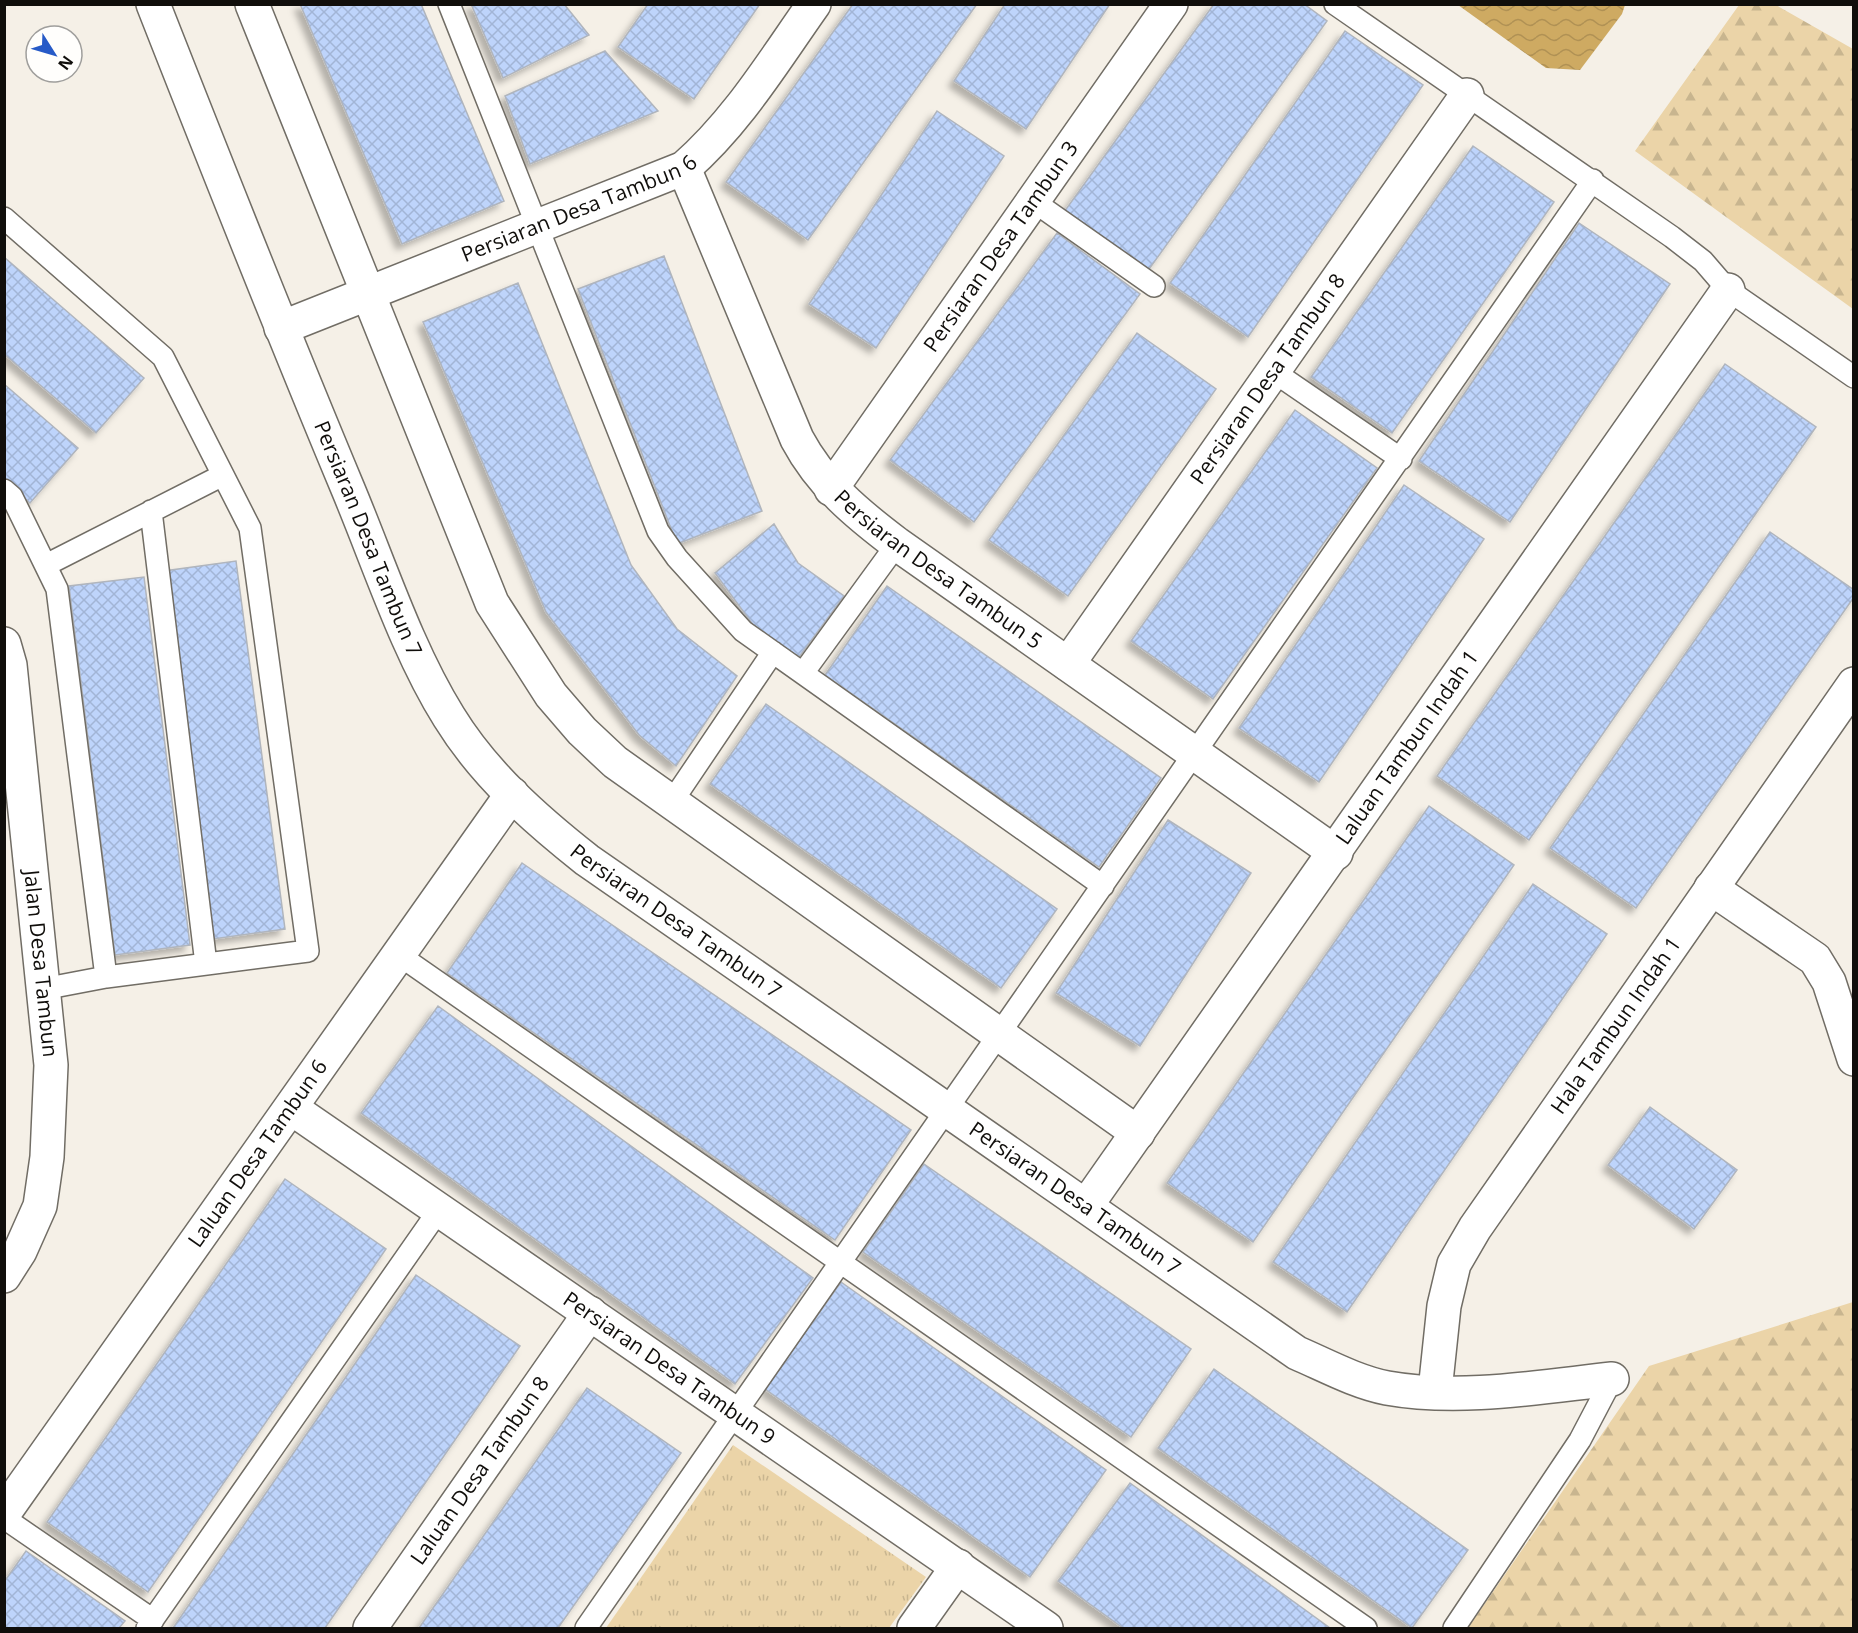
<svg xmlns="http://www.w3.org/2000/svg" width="1858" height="1633" font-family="'Open Sans',sans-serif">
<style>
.grass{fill:url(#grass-tufts)}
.forest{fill:url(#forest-firs)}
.water{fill:url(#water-waves)}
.building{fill:url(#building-cross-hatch);stroke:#b0b5bd;stroke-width:1.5;filter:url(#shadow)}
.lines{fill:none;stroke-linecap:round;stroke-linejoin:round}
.service-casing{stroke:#716d65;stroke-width:24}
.minor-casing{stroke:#716d65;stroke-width:36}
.service{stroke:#fff;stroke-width:21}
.minor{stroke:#fff;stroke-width:33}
.labels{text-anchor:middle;stroke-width:5;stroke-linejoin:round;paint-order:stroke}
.street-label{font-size:21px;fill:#100e0b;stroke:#fffefc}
</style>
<defs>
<pattern id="grass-tufts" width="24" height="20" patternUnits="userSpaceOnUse" patternTransform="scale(1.5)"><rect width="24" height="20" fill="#ebd4a8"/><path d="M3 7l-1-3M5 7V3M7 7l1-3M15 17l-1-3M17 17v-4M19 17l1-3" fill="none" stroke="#c8b58f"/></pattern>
<pattern id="forest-firs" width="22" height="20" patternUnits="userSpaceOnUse" patternTransform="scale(1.5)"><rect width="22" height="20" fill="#ebd4a8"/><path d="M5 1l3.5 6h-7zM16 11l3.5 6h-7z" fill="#c8b58f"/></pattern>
<pattern id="water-waves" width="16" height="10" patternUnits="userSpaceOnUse" patternTransform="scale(1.5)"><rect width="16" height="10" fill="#ceaa62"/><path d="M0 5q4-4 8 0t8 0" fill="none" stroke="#b09154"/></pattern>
<pattern id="building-cross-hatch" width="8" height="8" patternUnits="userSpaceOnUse" patternTransform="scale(1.5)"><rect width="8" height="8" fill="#bed4fb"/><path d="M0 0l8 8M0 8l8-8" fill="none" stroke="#a2b5d6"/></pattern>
<filter id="shadow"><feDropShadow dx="-5.5" dy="5.5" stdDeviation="3" flood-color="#0004"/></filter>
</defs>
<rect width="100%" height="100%" fill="#f5f0e7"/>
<!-- grass -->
<path class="grass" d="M733,1445L926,1577L889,1628H606Z"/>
<!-- forest -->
<path class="forest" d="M1739,5H1776L1853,49V309L1635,151Z
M1853,1302V1628H1468L1649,1366Z"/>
<!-- water -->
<path class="water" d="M1458,5H1625L1622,14L1580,70L1546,68Z"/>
<!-- building -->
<path class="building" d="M300,4H421L504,201L402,244Z
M471,4H564L589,35L503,78Z
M648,4H760L694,99L618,47Z
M853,4H977L808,240L726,182Z
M1005,4H1110L1026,129L954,81Z
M1214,4H1304L1327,21L1147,272L1064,212Z
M1345,31L1423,85L1248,337L1170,283Z
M605,51L658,111L530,164L505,96Z
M937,111L1004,156L876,348L809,304Z
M1473,146L1554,202L1392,433L1311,377Z
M1579,223L1670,284L1510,522L1419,461Z
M1057,233L1140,294L974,522L890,460Z
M664,256L762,511L677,544L578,289Z
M4,257L144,378L96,433L4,354Z
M518,283L631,565L677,629L737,676L676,766L639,735L546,612L423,322Z
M1137,333L1216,389L1068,596L989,540Z
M1725,364L1816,427L1529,840L1437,776Z
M4,384L78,448L30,503L4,480Z
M1295,410L1377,468L1213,699L1131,641Z
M1404,485L1484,539L1319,782L1239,728Z
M774,524L798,563L844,596L799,657L754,626L715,573Z
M1770,532L1854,590V597L1636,908L1550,848Z
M236,561L285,929L213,939L164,571Z
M144,577L190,945L115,955L69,586Z
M887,586L1161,778L1099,867L825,675Z
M766,704L1057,909L1001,988L710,784Z
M1429,806L1514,865L1253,1242L1167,1183Z
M1168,820L1251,873L1140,1046L1056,993Z
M522,863L911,1130L835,1240L447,973Z
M1533,884L1607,934L1347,1312L1273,1262Z
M438,1006L813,1278L735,1384L361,1113Z
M1650,1107L1737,1170L1694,1229L1608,1165Z
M924,1164L1191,1349L1131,1437L863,1252Z
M285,1179L386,1249L148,1592L47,1522Z
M416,1275L520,1346L325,1628H173Z
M841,1282L1106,1470L1030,1577L765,1389Z
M1214,1369L1468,1550L1412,1628L1158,1448Z
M587,1388L681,1453L558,1628H419Z
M1130,1483L1330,1628H1123L1058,1581Z
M26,1551L125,1621L119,1628H4V1582Z"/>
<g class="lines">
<!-- service casing -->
<g class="service-casing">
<path id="service" d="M449,4L658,531L677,558L743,631L1103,886
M1335,4L1672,237L1703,261L1728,290L1854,377
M1033,201L1154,286
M4,218L163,357L250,528L308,951L106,977L57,589L12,497L4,490
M1274,372L1401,459
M151,511L206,964
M46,565L223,475
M803,673L897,544
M671,803L773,652
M399,955L1366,1628
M43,989L106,977
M4,1518L153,1620
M147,1628L439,1210
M586,1628L1593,180
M1454,1628L1580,1440L1612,1379"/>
</g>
<!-- minor casing -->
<g class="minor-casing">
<g id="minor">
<path id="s1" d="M153,4C217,167 281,329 348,489C379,563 407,650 449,717C484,774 535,819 587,860L1297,1353C1325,1365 1356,1382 1387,1388C1460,1401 1539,1387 1612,1379"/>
<path d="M252,4L492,603L551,695L582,731L615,762L1138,1133"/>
<path id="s2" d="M684,168L797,439C821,484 856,513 897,544L1336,853"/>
<path id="s3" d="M281,328L684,168C737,122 773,62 814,4"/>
<path id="s4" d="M831,489L1171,4"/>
<path id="s5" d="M4,644L10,665L51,1065L47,1157L40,1206L20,1251L4,1276"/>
<path id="s6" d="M1068,664L1467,95"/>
<path d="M1711,888L1815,959L1829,982L1854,1059"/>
<path id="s7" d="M291,1108L1046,1628"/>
<path id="s8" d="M1086,1206L1728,290"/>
<path id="s9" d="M1435,1391L1444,1306L1454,1264L1475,1228L1854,684"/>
<path id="s10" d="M4,1513L512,794"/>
<path id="s11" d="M370,1628L590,1313"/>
<path d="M914,1628L958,1566"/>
</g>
</g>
<!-- service -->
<use href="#service" class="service"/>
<!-- minor -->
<use href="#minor" class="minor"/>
</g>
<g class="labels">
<!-- street labels -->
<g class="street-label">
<text dy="7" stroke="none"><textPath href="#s3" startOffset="321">Persiaran Desa Tambun 6</textPath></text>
<text dy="7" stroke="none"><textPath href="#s4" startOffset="296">Persiaran Desa Tambun 3</textPath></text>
<text dy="7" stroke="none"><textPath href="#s6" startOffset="348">Persiaran Desa Tambun 8</textPath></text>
<text dy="7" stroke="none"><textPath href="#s1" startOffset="576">Persiaran Desa Tambun 7</textPath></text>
<text dy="7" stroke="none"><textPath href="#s2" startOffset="488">Persiaran Desa Tambun 5</textPath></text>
<text dy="7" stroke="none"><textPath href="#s8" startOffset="560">Laluan Tambun Indah 1</textPath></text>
<text dy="7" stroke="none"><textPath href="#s1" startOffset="1080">Persiaran Desa Tambun 7</textPath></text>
<text dy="7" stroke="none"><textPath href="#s5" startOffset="322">Jalan Desa Tambun</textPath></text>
<text dy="7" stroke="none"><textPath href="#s9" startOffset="417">Hala Tambun Indah 1</textPath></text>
<text dy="7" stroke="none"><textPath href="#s10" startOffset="440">Laluan Desa Tambun 6</textPath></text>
<text dy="7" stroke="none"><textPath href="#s1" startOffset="1566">Persiaran Desa Tambun 7</textPath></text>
<text dy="7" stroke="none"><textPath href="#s7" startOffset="459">Persiaran Desa Tambun 9</textPath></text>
<text dy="7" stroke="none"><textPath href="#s11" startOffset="192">Laluan Desa Tambun 8</textPath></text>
</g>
</g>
<!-- border -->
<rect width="1858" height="1633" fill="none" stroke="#100e0b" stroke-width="12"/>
<!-- north arrow -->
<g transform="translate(54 54) rotate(127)"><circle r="28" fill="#fffefc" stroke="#9f9e9c" stroke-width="1.5"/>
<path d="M0-4.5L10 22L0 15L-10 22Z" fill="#275ac7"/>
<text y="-9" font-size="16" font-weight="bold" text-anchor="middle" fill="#100e0b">N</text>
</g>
</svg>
